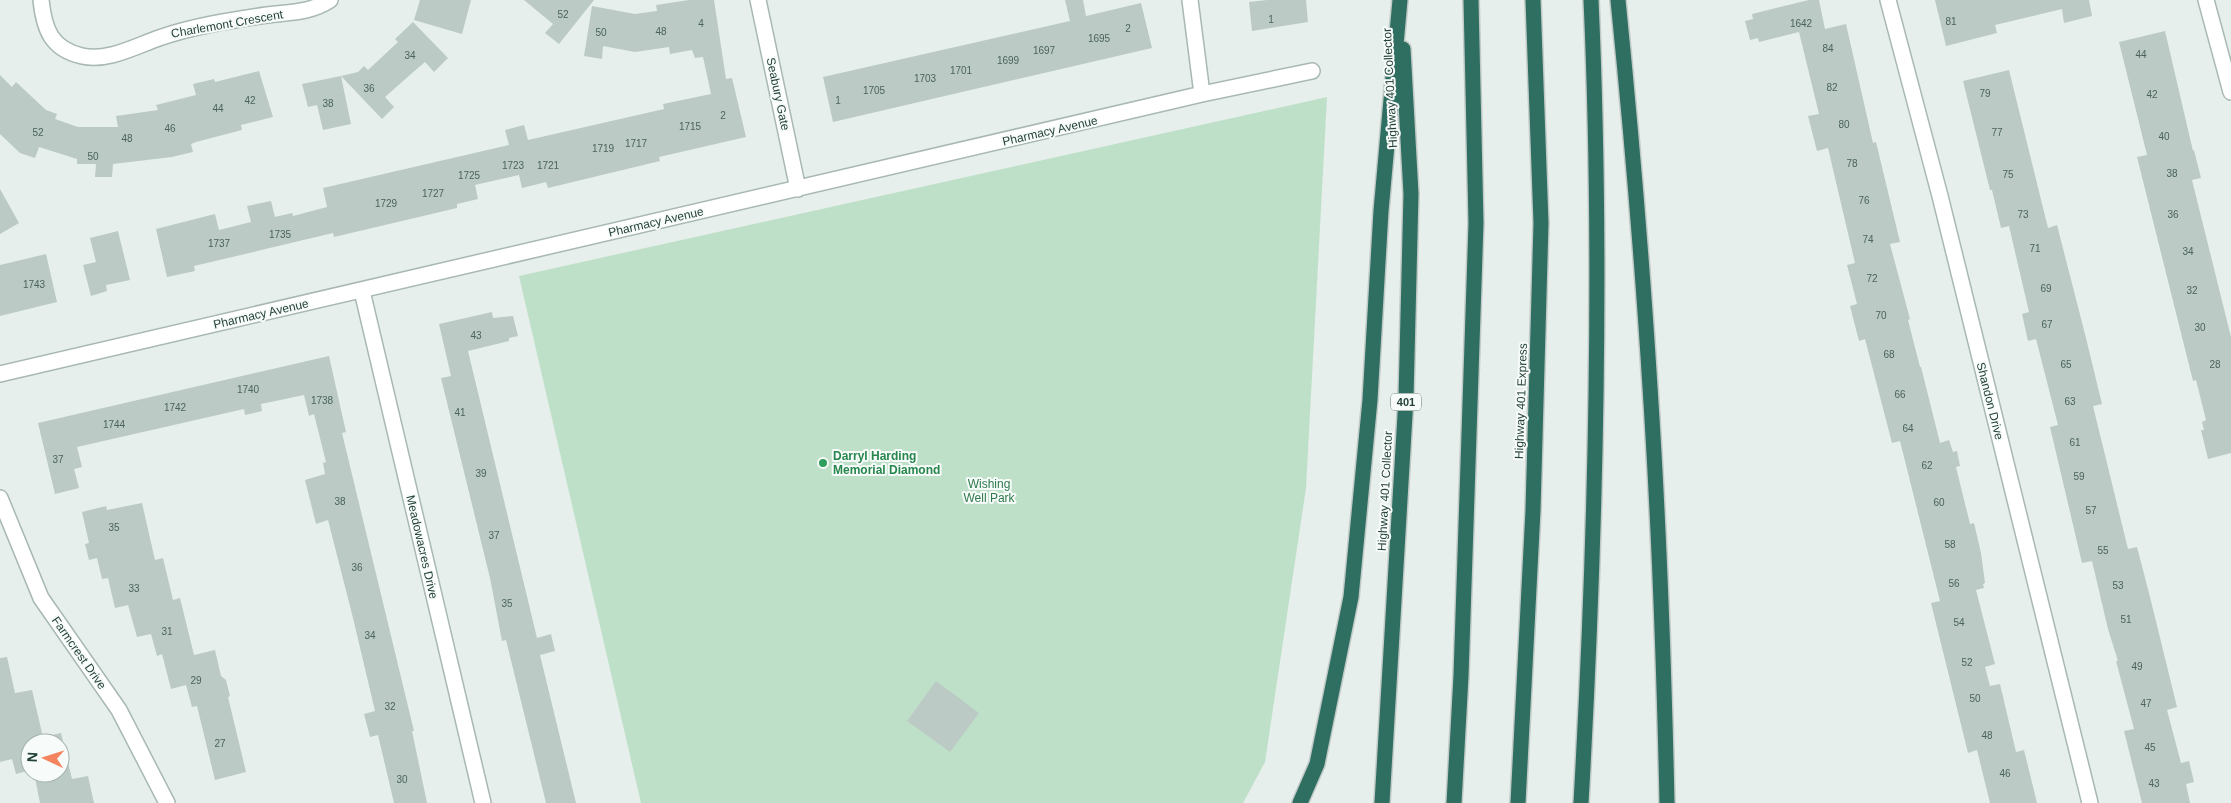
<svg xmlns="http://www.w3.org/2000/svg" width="2231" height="803" font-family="Helvetica,sans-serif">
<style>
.green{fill:#bfe0c8}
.building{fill:#bbcac4}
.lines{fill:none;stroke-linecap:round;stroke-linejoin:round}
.minor-casing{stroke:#a8b8b2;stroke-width:18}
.highway-casing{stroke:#c2cac8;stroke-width:18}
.minor{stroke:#fff;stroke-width:15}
.highway{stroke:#2f6f62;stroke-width:15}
.leisure-dot{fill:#2e9e5b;stroke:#f7fbf9;stroke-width:2}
.labels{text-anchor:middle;stroke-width:4;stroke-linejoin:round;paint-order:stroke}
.number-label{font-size:10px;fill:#4a645c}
.shield{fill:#f7fbf9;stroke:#637a73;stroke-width:1}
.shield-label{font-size:11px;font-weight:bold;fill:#24423a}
.street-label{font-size:12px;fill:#24423a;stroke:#f7fbf9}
.leisure-label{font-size:12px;font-weight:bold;fill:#27864d;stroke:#f7fbf9;text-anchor:start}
.park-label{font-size:12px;fill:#2d7a4b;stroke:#f7fbf9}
</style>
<rect width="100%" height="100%" fill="#e6efeb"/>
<!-- green -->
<path class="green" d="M1327,97L1306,488L1265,762L1243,803H641L519,276Z"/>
<!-- building -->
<path class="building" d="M420,0H471L462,34L414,20Z
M524,0H594L559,44L545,33L553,24Z
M689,0H714L726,79L732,78L746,137L659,157L660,161L548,188L546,182L522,188L519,175L475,185L478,199L457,204V208L334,237L333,233L245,254L194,266L195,271L167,277L156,229L215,214L219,230L251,222L247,206L271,201L275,217L292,213L293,216L327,207L323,188L509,145L505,130L524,125L528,140L664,109L663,104L711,94L703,57L695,58L692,50L670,54L669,47L635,52L603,46L602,59L584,56L592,6L635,14L657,11L656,5Z
M1065,0H1083L1086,16L1141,3L1152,48L833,122L823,77L1070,21Z
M1267,0H1306L1308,22L1252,31L1249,2Z
M1809,0H1819L1825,29L1846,24L1873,143L1876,142L1900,242L1890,244L1910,319L1908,320L1920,367H1921L1940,443L1949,440L1953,452L1957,451L1960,466L1956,467L1970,524L1974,523L1981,553L1985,583L1983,584L1984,588L1976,590L1995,664L1985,667L1990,686L2000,684L2016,752L2024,750L2037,803H1990L1977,750L1968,753L1931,603L1940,601L1900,441L1892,443L1865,339L1859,341L1850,306L1857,304L1847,265L1855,263L1828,148L1817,151L1808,116L1819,114L1799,32L1759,42L1758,38L1750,40L1745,21L1753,19L1752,14Z
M1935,0H2089L2092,16L2064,23L2062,9L1995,25L1997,33L1946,46Z
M413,22L448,58L434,72L425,62L411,74L385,97L394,107L382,119L341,76L358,72L364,66L368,70L398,42L395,39Z
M2165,31L2193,151L2194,150L2201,178L2192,180L2231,337V453L2208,459L2201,430H2204L2202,422L2206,420L2196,380L2193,381L2137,157L2147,155L2119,42Z
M2009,70L2048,228L2057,225L2086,338L2102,404L2093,406L2128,549L2137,547L2150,597L2177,707L2167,710L2181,763L2189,761L2194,782L2186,784L2190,803H2142L2124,731L2134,729L2116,661H2118L2108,629L2092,561L2082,563L2050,427L2058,425L2036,339L2028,341L2022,314L2029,312L2009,226L2001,228L1992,190H1990L1963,81Z
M259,71L273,117L241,125L242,130L196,142L191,144L193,152L172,157L113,164L112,177H95L96,164H77V159L39,147L35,158L20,153L0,134V75L12,87L16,82L46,110L57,114L55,119L78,127H118L116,116L158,110L156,105L196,95L193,84L214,79L215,82Z
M341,76L351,124L323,130L317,105L308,107L302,84Z
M0,189L19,223L0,234Z
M118,231L130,280L106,285L107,291L91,296L83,265L96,262L90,238Z
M46,254L57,302L0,316V265Z
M492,312L493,318L513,316L518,336L509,338V341L468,351L537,638L551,634L555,651L540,655L576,803H546L506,640L502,641L490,578L441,378L451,376L439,324Z
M329,356L346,432L342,433L414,731H412L427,803H394L378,735L370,737L364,714L375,711L353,618L328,520L316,524L305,480L325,474L323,463L326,462L314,414L309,416L304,395L261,404L262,411L245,415L244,409L77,447L82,467L74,469L79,488L55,494L38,423Z
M142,503L155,560L163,558L173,600L180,598L194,655L215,650L221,676L226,680L230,696L228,697L246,772L215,780L197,706L192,707L186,685L171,689L162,654L157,656L151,634L137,637L128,605L115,608L108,578L102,579L97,558L89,560L85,544L89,543L82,512L106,506L107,510Z
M7,657L15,693L32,690L43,737L61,733L72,779L88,776L94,803H40L34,773H60V743H30V770L16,774L12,759L0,762V658Z
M936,681L979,713L950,752L907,721Z"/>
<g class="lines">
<!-- minor casing -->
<g class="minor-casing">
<path id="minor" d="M41,0C44,29 51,49 82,56C107,62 136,46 159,38C193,26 232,20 267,15C290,12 310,13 330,0
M758,0L798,189
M1190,0L1202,94
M1888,0L1940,196L2090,803
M2206,0L2231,92
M362,291L483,803
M0,374L1202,94L1312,71
M0,498L41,598L119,710L167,803"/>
</g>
<!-- highway casing -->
<g class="highway-casing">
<path id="highway" d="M1618,0C1631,129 1642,258 1650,387C1659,525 1664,664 1667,803
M1300,803L1317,764L1351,597L1370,400L1381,211L1400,0
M1382,803L1406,398L1411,194L1403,49
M1454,803L1461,676L1476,223L1471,0
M1518,803L1533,510L1541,223L1533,0
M1581,803C1596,536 1603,267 1591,0"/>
</g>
<!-- minor -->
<use href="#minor" class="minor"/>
<!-- highway -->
<use href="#highway" class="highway"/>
</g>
<!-- markers -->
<circle class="leisure-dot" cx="823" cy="463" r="5"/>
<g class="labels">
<!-- number labels -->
<g class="number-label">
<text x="563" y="18">52</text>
<text x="1271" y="23">1</text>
<text x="1951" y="25">81</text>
<text x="701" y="27">4</text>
<text x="1801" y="27">1642</text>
<text x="1128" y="32">2</text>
<text x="661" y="35">48</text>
<text x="601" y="36">50</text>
<text x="1099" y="42">1695</text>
<text x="1828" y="52">84</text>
<text x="1044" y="54">1697</text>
<text x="2141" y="58">44</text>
<text x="410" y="59">34</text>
<text x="1008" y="64">1699</text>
<text x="961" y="74">1701</text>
<text x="925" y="82">1703</text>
<text x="1832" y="91">82</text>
<text x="369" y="92">36</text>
<text x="874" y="94">1705</text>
<text x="1985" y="97">79</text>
<text x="2152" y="98">42</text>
<text x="250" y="104">42</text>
<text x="838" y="104">1</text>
<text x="328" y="107">38</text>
<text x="218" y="112">44</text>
<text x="723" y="119">2</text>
<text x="1844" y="128">80</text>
<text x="690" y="130">1715</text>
<text x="170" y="132">46</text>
<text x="38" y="136">52</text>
<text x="1997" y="136">77</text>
<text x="2164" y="140">40</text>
<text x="127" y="142">48</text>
<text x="636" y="147">1717</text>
<text x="603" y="152">1719</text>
<text x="93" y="160">50</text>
<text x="1852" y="167">78</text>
<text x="513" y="169">1723</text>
<text x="548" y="169">1721</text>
<text x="2172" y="177">38</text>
<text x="2008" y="178">75</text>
<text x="469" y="179">1725</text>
<text x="433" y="197">1727</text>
<text x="1864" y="204">76</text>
<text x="386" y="207">1729</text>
<text x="2023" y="218">73</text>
<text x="2173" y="218">36</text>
<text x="280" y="238">1735</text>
<text x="1868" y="243">74</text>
<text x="219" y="247">1737</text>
<text x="2035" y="252">71</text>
<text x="2188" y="255">34</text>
<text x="1872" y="282">72</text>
<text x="34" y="288">1743</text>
<text x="2046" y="292">69</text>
<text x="2192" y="294">32</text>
<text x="1881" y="319">70</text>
<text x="2047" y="328">67</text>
<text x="2200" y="331">30</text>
<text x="476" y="339">43</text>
<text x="1889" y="358">68</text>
<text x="2066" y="368">65</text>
<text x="2215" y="368">28</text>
<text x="248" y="393">1740</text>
<text x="1900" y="398">66</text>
<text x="322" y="404">1738</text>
<text x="2070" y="405">63</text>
<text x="175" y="411">1742</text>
<text x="460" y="416">41</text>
<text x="114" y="428">1744</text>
<text x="1908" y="432">64</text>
<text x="2075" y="446">61</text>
<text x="58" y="463">37</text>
<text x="1927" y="469">62</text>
<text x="481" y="477">39</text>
<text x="2079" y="480">59</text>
<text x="340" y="505">38</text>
<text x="1939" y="506">60</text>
<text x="2091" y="514">57</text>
<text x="114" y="531">35</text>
<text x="494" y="539">37</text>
<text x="1950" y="548">58</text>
<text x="2103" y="554">55</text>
<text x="357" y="571">36</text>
<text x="1954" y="587">56</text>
<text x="2118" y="589">53</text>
<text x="134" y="592">33</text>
<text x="507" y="607">35</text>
<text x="2126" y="623">51</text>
<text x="1959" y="626">54</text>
<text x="167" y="635">31</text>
<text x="370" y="639">34</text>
<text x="1967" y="666">52</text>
<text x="2137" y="670">49</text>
<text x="196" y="684">29</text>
<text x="1975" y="702">50</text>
<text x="2146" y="707">47</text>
<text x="390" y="710">32</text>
<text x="1987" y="739">48</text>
<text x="220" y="747">27</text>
<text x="2150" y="751">45</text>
<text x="2005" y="777">46</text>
<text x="402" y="783">30</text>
<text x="2154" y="787">43</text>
</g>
<!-- shield labels -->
<rect class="shield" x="1391" y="393.5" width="30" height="17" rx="4"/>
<g class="shield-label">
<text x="1406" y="406">401</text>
</g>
<!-- street labels -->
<g class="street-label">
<text transform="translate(227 24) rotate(-10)" y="4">Charlemont Crescent</text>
<text transform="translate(1390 88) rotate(-93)" y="4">Highway 401 Collector</text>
<text transform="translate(778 94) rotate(78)" y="4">Seabury Gate</text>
<text transform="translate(1050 131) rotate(-13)" y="4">Pharmacy Avenue</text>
<text transform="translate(656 222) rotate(-13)" y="4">Pharmacy Avenue</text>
<text transform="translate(261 314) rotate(-13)" y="4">Pharmacy Avenue</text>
<text transform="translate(1521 401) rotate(-88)" y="4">Highway 401 Express</text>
<text transform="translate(1990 401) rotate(76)" y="4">Shandon Drive</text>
<text transform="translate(1385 491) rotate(-87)" y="4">Highway 401 Collector</text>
<text transform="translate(422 547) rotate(77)" y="4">Meadowacres Drive</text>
<text transform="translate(79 653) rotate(55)" y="4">Farmcrest Drive</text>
</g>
<!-- leisure labels -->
<g class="leisure-label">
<text x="833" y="460">Darryl Harding<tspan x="833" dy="14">Memorial Diamond</tspan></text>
</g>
<!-- park labels -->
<g class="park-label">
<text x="989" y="488">Wishing<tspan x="989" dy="14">Well Park</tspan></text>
</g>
</g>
<!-- north arrow -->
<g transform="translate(45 758) rotate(274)"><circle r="24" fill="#f7fbf9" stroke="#a3b1ad"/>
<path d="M0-4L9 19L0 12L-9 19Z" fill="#f4845f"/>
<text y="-8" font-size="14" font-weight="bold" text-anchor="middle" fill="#24423a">N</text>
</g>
</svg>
